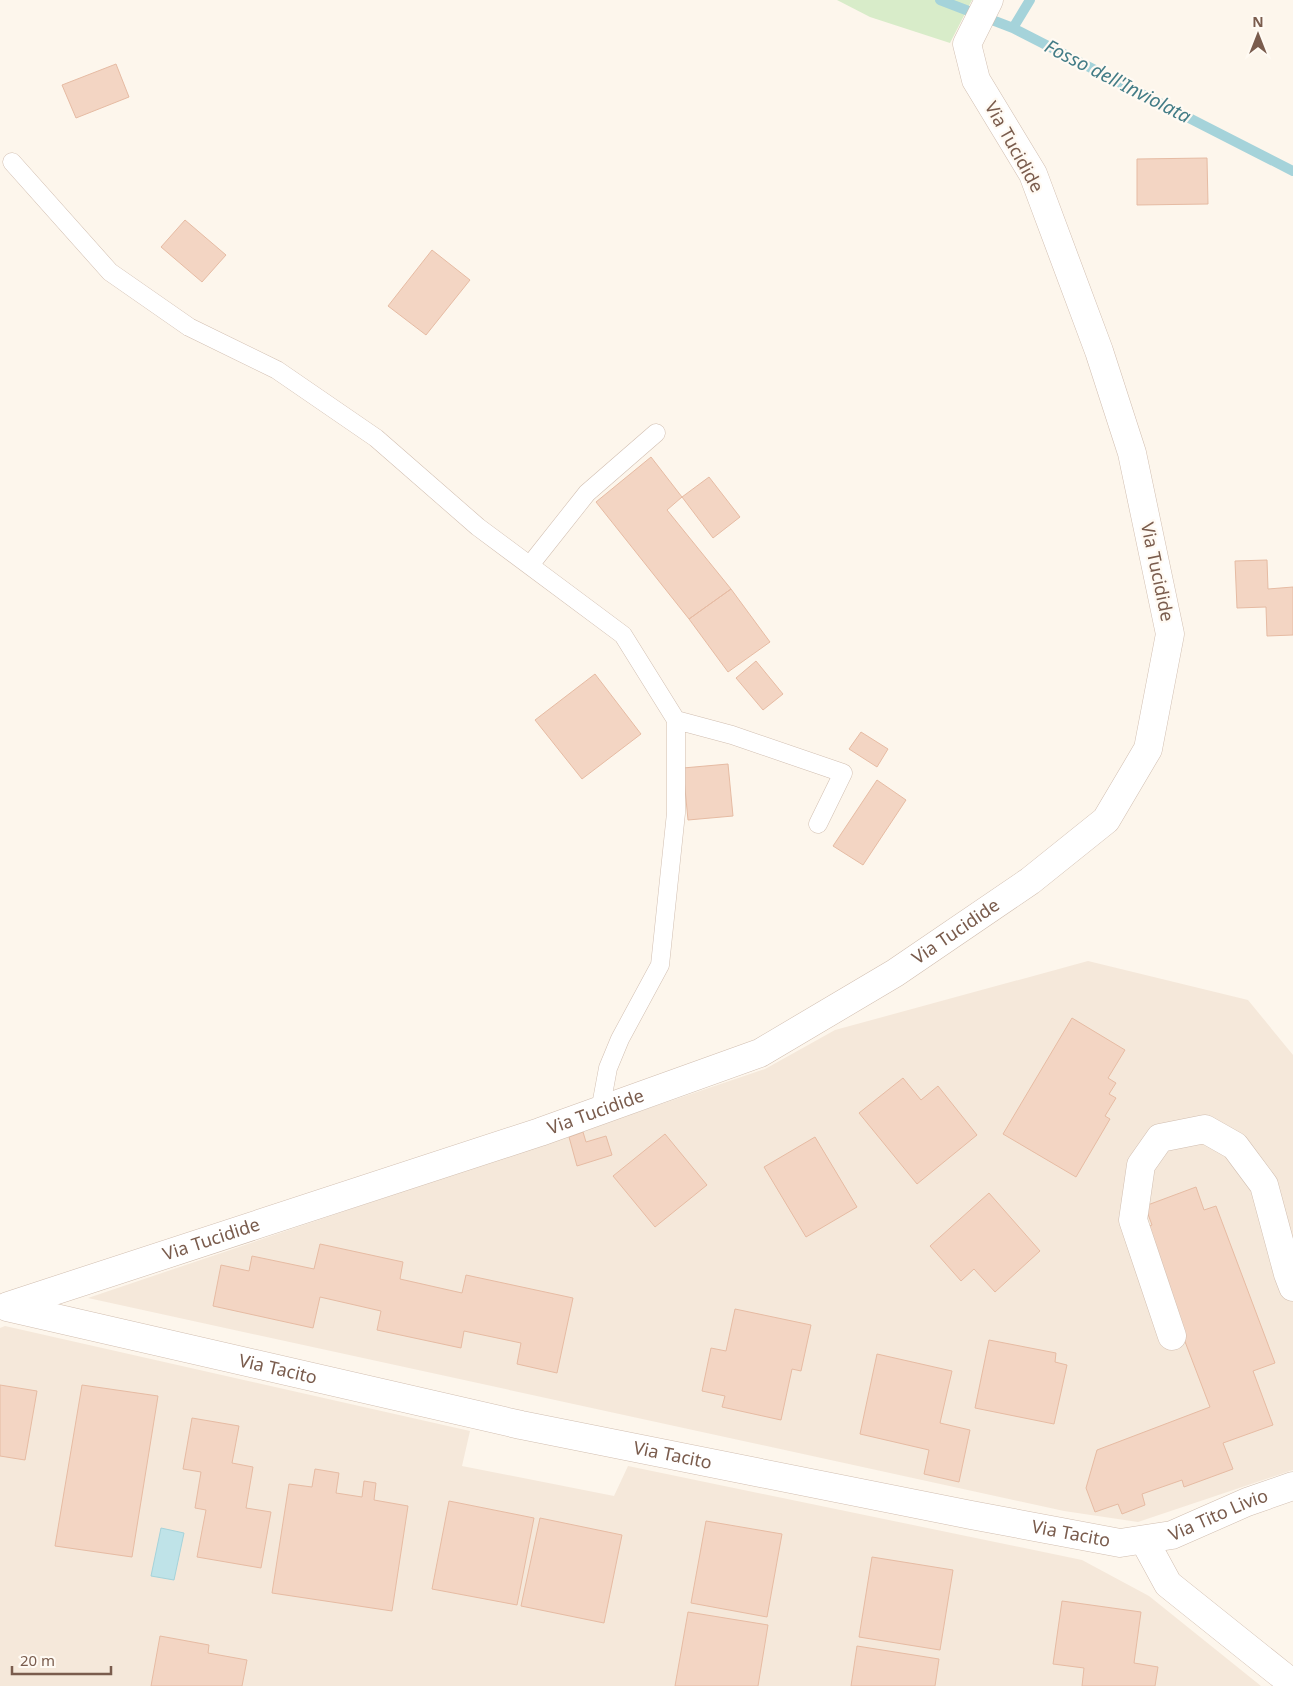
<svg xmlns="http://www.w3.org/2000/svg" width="1293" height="1686" font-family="'Noto Sans',sans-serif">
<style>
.residential{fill:#f5e8da}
.green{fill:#d8ecc9}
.water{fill:#bfe3e8;stroke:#a5d3da}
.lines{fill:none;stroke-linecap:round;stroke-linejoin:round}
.stream{stroke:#a5d3da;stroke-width:10}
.building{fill:#f3d5c3;stroke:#e6bba3}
.lane-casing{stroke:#d1beb0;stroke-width:19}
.street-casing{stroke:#d1beb0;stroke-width:29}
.lane{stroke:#fff;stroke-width:18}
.street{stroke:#fff;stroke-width:28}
.labels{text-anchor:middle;stroke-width:4.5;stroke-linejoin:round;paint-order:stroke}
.street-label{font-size:18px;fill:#7a5c4d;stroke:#fffaf3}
.water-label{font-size:19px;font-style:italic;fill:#437c86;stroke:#fffaf3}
</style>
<rect width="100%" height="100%" fill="#fdf6ec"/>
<!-- residential -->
<path class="residential" d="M1088,961L1248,1000L1293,1055V1470L1138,1522L1064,1511L88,1298L765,1069L835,1030Z
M5,1326L470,1431L462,1466L614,1496L628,1466L1082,1560L1149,1596L1261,1686H0V1328Z"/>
<!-- green -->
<path class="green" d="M837,0H972L950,43L870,17Z"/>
<!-- water -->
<path class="water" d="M161,1528L184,1533L174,1580L151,1576Z"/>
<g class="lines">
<!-- stream -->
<path class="stream" d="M940,0L1013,28L1293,171
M1013,28L1030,0"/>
</g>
<!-- building -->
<path class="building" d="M116,64L129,97L76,118L62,85Z
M1207,158L1208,204L1137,205V159Z
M185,220L226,255L202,282L161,247Z
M432,250L470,280L426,335L388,306Z
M651,457L682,497L667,510L731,589L689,619L596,502Z
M709,477L740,517L713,538L682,497Z
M1267,560L1268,589L1293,587V635L1267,636L1266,607L1237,608L1235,561Z
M731,589L770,642L728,672L689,619Z
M756,661L783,694L763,710L736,678Z
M595,674L641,734L582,779L535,720Z
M861,732L888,749L877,767L849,749Z
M728,764L733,816L688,820L683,768Z
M877,780L906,800L863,865L833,846Z
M1072,1018L1125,1050L1108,1078L1116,1083L1109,1094L1116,1098L1105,1116L1110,1119L1076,1177L1003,1134Z
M903,1078L921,1100L938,1086L977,1135L917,1184L859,1113Z
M583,1132L586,1142L606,1136L612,1155L577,1166L569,1137Z
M665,1134L707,1185L655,1227L613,1176Z
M815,1137L857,1207L806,1237L764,1167Z
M1196,1187L1204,1210L1216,1206L1275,1363L1253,1371L1273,1425L1223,1443L1233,1469L1184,1487L1182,1480L1142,1494L1145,1505L1122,1514L1118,1504L1095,1512L1086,1488L1097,1450L1210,1407L1142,1229L1152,1225L1145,1206Z
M989,1193L1040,1251L995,1292L974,1269L961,1281L930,1246Z
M320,1244L403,1262L400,1279L462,1293L466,1275L573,1298L557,1373L517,1364L521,1343L464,1331L461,1348L377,1330L381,1311L320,1297L313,1328L213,1306L221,1265L249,1271L252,1256L314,1269Z
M735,1309L811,1325L801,1371L792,1369L781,1420L722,1407L725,1396L702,1391L711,1348L726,1351Z
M989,1340L1056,1353L1055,1362L1067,1365L1054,1424L975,1408Z
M877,1354L952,1371L940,1423L970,1430L959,1482L924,1474L929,1450L860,1434Z
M0,1385L37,1391L25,1460L0,1456Z
M82,1385L158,1396L132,1557L55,1546Z
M192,1418L239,1426L232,1463L253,1467L246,1508L271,1512L261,1568L197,1557L206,1510L195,1508L201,1472L183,1469Z
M315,1469L339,1473L336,1493L362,1497L364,1481L376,1483L374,1500L408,1506L392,1611L272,1593L289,1484L312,1487Z
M449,1501L534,1518L517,1605L432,1589Z
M540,1518L622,1535L604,1623L521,1606Z
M706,1521L782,1534L767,1617L691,1603Z
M872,1557L953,1570L940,1650L859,1637Z
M1062,1601L1141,1612L1134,1663L1158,1667L1155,1686H1082L1084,1668L1053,1664Z
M688,1612L768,1625L758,1686H675Z
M160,1636L209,1645L208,1653L247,1660L242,1686H151Z
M857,1646L939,1659L935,1686H851Z"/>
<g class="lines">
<!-- lane casing -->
<g class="lane-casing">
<path id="lane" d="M12,162L110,272L189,327L277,370L376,438L478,527L623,635L676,720V813L660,965L620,1039L608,1068L600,1111
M530,565L587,493L656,433
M676,720L732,735L843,773L818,824"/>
</g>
<!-- street casing -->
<g class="street-casing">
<g id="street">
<path id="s1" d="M8,1306L540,1132L760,1053L895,973L1030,881L1106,820L1148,749L1170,634L1132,453L1099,351L1033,174L976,80L967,44L989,0"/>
<path id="s2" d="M7,1307L521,1425L971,1515L1120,1543L1172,1535L1247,1502L1293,1486"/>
<path d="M1172,1336L1133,1220L1141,1165L1160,1138L1205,1129L1235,1146L1264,1185L1288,1274L1293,1287"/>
<path d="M1144,1540L1168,1584L1293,1684"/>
</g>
</g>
<!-- lane -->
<use href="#lane" class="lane"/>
<!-- street -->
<use href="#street" class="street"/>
</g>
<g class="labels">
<!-- street labels -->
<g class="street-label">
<text transform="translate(1014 147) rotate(61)" y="6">Via Tucidide</text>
<text transform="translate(1157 572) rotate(78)" y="6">Via Tucidide</text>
<text dy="6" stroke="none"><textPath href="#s1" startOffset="1024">Via Tucidide</textPath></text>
<text dy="6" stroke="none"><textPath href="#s1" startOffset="619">Via Tucidide</textPath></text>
<text dy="6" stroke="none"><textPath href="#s1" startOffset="214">Via Tucidide</textPath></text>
<text dy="6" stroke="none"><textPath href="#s2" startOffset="278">Via Tacito</textPath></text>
<text dy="6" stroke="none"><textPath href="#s2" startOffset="682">Via Tacito</textPath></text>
<text dy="6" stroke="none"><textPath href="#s2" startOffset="1241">Via Tito Livio</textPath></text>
<text dy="6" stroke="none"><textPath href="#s2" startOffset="1088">Via Tacito</textPath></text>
</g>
<!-- water labels -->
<g class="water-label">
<text transform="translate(1118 81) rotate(27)" y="7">Fosso dell'Inviolata</text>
</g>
</g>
<!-- north arrow -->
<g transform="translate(1258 35)" stroke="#fffaf3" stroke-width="4" paint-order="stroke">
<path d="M0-4L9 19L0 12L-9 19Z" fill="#7a5c4d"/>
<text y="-8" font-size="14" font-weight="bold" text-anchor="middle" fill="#7a5c4d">N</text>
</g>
<!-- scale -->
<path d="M12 1666v8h99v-8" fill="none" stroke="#7a5c4d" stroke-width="2.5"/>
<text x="20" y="1666" font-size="15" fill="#7a5c4d" stroke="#fffaf3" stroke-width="4" paint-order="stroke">20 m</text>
</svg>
